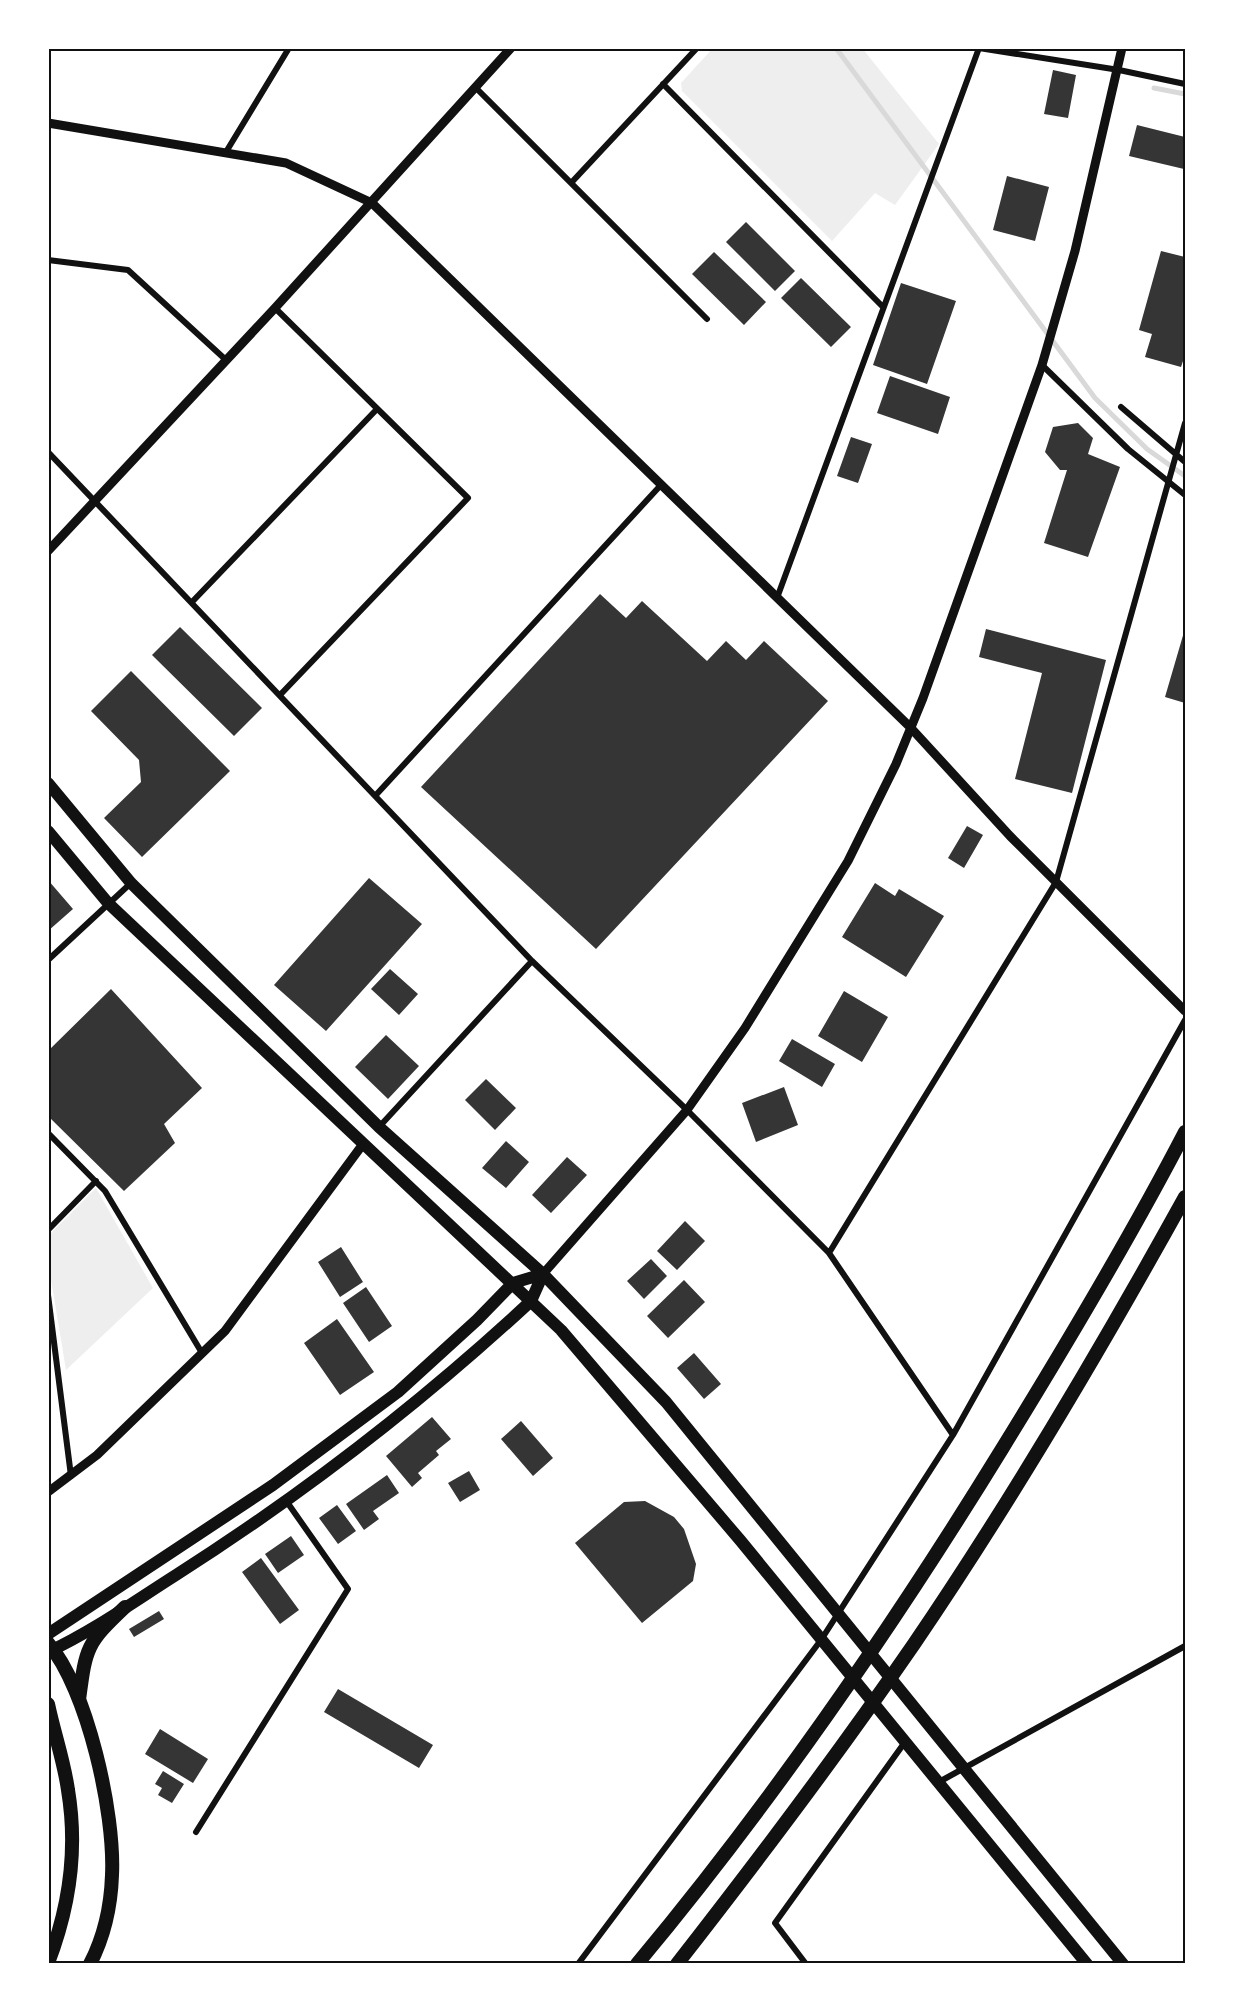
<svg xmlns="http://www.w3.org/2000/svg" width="1233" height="2012" font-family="Overpass,sans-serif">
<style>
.green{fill:#eee}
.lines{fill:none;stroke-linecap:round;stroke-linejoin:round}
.stream{stroke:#d9d9d9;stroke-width:5}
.building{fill:#353535}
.minor{stroke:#111;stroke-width:6}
.tertiary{stroke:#111;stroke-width:9}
.trunk{stroke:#111;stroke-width:12}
.motorway{stroke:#111;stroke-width:14}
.neatline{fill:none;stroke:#111;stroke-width:2}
</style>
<rect width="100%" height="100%" fill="#fff"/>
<!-- green -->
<path class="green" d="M713,48H862L939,144L895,205L875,193L832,241L682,91L681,83Z
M96,1188L153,1288L66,1370L48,1261V1236Z"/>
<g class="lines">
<!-- stream -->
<path class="stream" d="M836,48L1095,398L1147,449L1185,476
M1154,88L1185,94"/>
</g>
<!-- building -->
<path class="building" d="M1053,70L1076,75L1068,118L1044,114Z
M1137,125L1185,137L1184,169L1129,156Z
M1007,176L1049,187L1035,241L993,230Z
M746,222L795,271L775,291L726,242Z
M1161,251L1185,257V355L1181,367L1145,357L1152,334L1139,330Z
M714,252L766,302L744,325L692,274Z
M801,278L851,327L831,347L781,298Z
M901,283L956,301L927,384L873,365Z
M890,376L950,397L938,434L877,413Z
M1078,423L1093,438L1088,454L1120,467L1088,557L1044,543L1067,470H1060L1045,452L1053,427Z
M851,437L872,444L858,483L837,476Z
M600,594L626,618L642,601L707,661L726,641L746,660L764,641L828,701L596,949L421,787Z
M180,627L262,708L234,736L152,655Z
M986,629L1106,660L1072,793L1015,779L1042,673L979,657Z
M1184,632H1185V703L1165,697Z
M131,671L230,771L142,857L104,818L141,782L139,760L91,711Z
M967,826L983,835L964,868L948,858Z
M369,878L422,924L326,1031L274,985Z
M48,880L73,909L48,931Z
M875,883L895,896L899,889L944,916L906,977L842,937Z
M390,969L418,994L399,1015L371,989Z
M111,989L202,1088L164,1124L175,1143L124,1191L48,1116V1051Z
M844,991L888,1017L862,1062L818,1036Z
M386,1035L419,1066L388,1099L355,1067Z
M792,1039L835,1064L822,1087L779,1061Z
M486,1079L516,1108L495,1130L465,1100Z
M784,1087L798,1125L756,1142L742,1103Z
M506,1141L529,1162L506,1188L482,1168Z
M567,1157L587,1175L551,1213L532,1195Z
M685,1221L705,1241L677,1270L657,1251Z
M341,1247L363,1282L340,1297L318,1262Z
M651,1259L667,1276L644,1299L627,1281Z
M684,1280L705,1302L668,1338L647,1316Z
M366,1287L392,1326L369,1342L343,1303Z
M337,1319L374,1372L340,1395L304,1343Z
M694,1353L721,1384L704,1399L677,1368Z
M432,1417L451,1439L436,1451L439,1455L418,1473L422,1478L412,1487L386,1456Z
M521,1421L553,1458L533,1476L501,1439Z
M469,1471L480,1490L460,1502L448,1483Z
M387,1475L399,1493L373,1511L379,1519L364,1530L346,1504Z
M645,1501L674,1517L684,1529L696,1564L693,1581L642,1623L575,1543L624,1502Z
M337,1505L356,1531L338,1544L319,1518Z
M291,1536L304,1555L278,1573L265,1554Z
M261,1558L299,1610L280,1624L242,1572Z
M159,1611L164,1619L134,1637L129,1629Z
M338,1689L433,1745L419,1768L324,1712Z
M160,1729L208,1759L193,1783L145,1754Z
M163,1771L184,1784L172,1803L158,1795L162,1788L155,1784Z"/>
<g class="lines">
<!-- minor -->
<path class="minor" d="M979,48L1119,70L1185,84
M663,84L883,307
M476,88L707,319
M226,152L289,48
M571,183L697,48
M48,260L128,270L226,360
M275,308L468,498L280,695
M1042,365L1128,449L1185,495
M1121,407L1185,462
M48,452L532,961L687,1110L829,1253L953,1435L1185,1020
M777,598L979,48
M192,602L377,409
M375,796L660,486
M48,960L131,883
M379,1127L532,961
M48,1133L105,1191L202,1353
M48,1230L96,1181
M829,1253L1056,882L1185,423
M48,1295L71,1476
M939,1782L1185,1646
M196,1832L348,1589L287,1502
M578,1964L821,1640L953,1435
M806,1964L775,1923L905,1742"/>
<!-- tertiary -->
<path class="tertiary" d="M48,123L286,163L372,203L910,727L1010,836L1185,1011
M48,551L275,308L511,48
M543,1274L687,1110L745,1028L848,861L896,764L923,698L1042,365L1075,251L1122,48
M48,1492L97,1455L225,1331L363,1144"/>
<!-- trunk -->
<path class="trunk" d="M48,783L131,883L379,1127L543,1274L666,1402L1123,1964
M48,831L108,903L561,1330L740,1540L1087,1964
M48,1634L273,1485L398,1392L477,1320L513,1283L543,1274
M48,1652C93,1631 135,1601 176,1575C303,1494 421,1403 531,1301L543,1274"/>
<!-- motorway -->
<path class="motorway" d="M48,1643C88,1690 115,1814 112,1875C111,1905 104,1937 90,1964
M79,1700C86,1647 86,1644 125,1607
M48,1704C54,1733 64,1761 68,1790C78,1850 70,1906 48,1963
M637,1964C772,1802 892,1628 1002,1449C1066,1345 1129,1240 1185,1132
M677,1964C759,1859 839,1753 914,1644C1012,1500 1101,1349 1185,1197"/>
</g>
<!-- border -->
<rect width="1233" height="2012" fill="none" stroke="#ffffff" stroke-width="99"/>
<rect x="50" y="50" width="1134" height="1912" class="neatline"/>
</svg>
